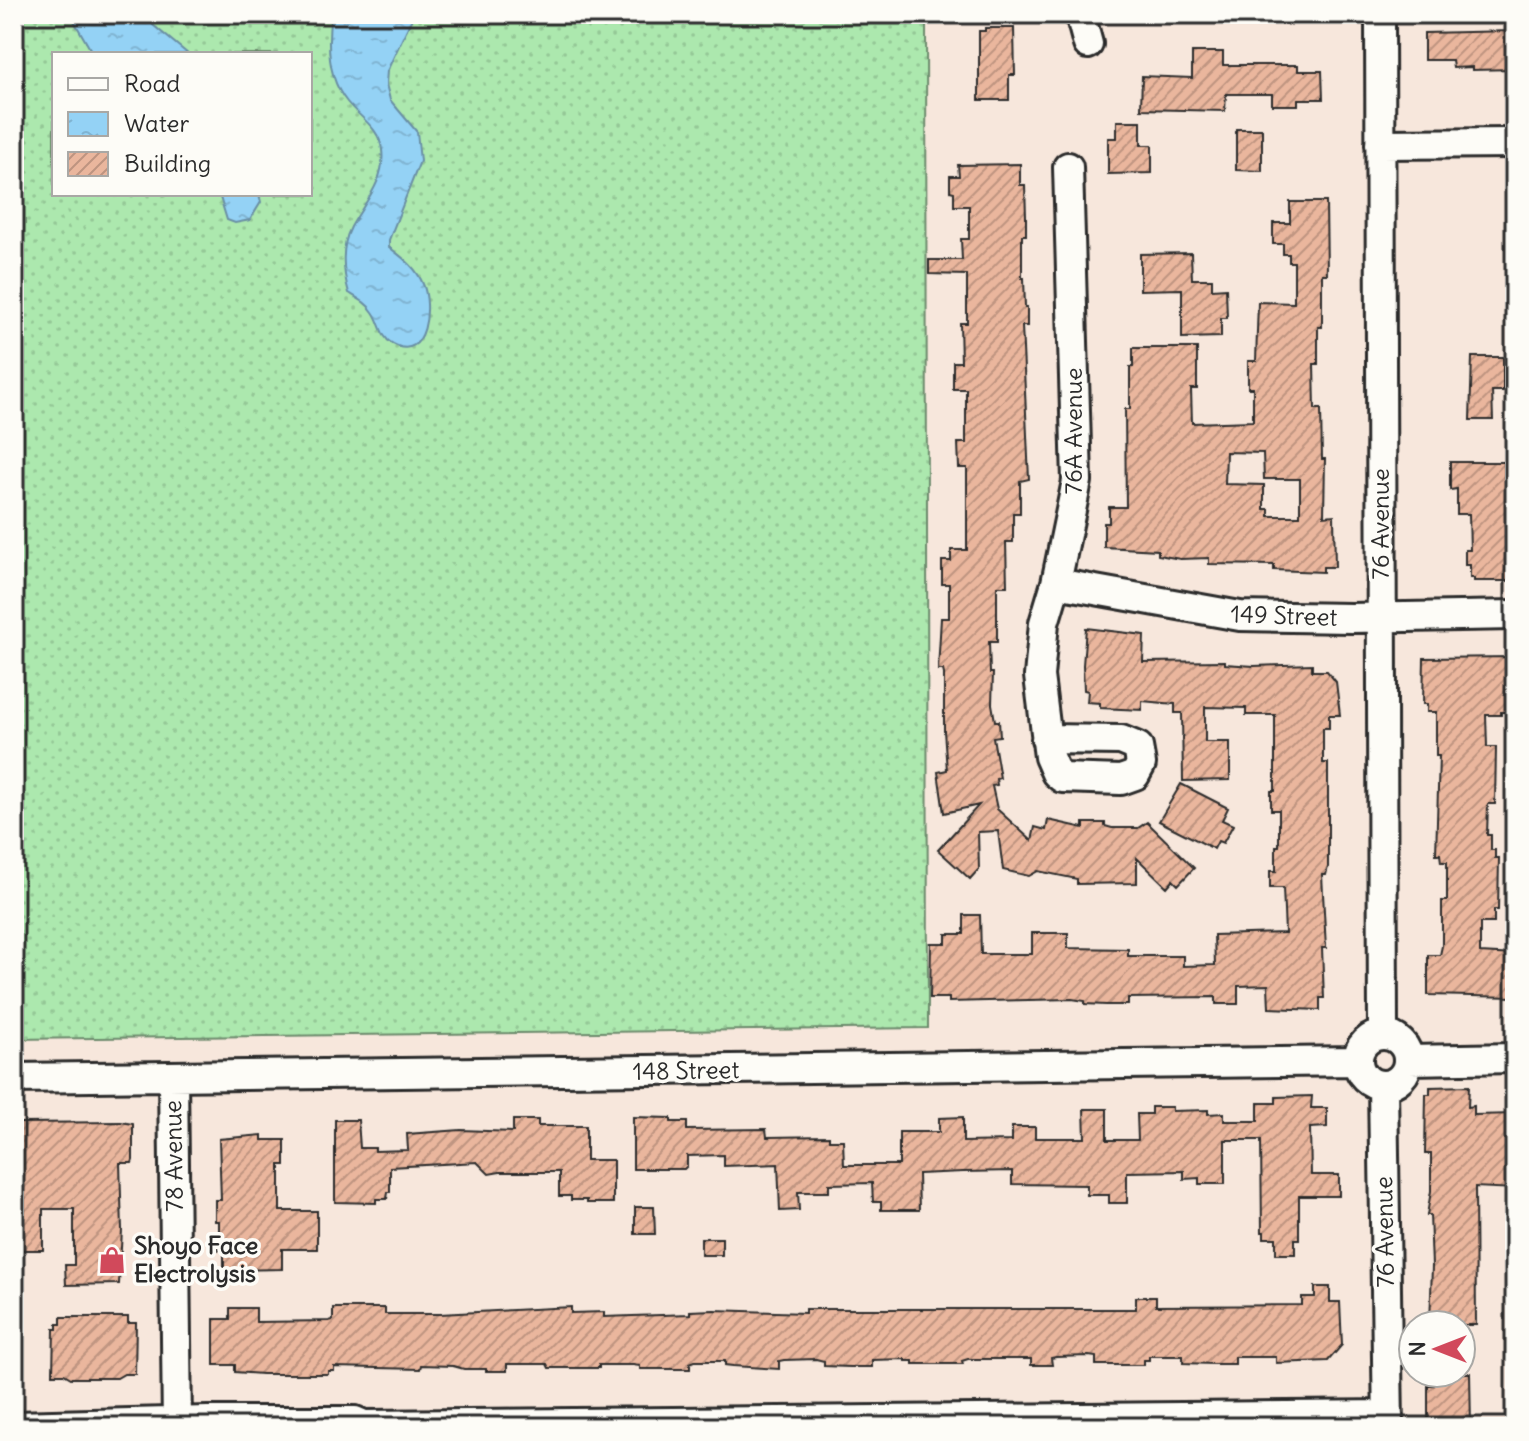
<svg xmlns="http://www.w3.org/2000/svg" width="1529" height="1441" font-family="Delius,sans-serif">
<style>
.grass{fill:url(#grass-dots);stroke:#6c8a6c;stroke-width:2;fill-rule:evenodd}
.water{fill:url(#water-ripples);stroke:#6a8fa4;stroke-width:2}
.building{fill:url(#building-hatch);stroke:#2b2b2b;stroke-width:2;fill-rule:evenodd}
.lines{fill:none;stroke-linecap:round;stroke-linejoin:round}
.minor-casing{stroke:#2b2b2b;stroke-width:34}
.minor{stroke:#fdfcf7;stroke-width:28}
.labels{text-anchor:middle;stroke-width:7;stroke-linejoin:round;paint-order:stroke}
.street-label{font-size:24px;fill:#2b2b2b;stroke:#fdfcf7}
.poi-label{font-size:24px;font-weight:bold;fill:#2b2b2b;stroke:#fdfcf7;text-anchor:start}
</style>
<defs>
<pattern id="grass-dots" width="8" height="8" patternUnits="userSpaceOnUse" patternTransform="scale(2)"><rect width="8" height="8" fill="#ace8ae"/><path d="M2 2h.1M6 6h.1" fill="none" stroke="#94c796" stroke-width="1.8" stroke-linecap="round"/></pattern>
<pattern id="water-ripples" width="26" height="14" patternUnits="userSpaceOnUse" patternTransform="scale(2)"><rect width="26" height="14" fill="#94d2f5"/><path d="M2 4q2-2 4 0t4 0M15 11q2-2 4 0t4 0" fill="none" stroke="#80b4d2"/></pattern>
<pattern id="building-hatch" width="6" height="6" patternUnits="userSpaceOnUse" patternTransform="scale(2)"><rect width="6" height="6" fill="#eab69d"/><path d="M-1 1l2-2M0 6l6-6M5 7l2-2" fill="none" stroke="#be9480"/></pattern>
</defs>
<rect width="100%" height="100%" fill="#f7e7dc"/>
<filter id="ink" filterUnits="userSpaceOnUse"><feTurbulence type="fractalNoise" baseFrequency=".0125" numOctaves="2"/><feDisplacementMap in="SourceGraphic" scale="16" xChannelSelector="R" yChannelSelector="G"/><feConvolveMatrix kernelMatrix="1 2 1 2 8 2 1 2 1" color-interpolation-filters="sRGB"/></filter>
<g filter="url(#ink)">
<!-- grass -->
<path class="grass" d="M14,14H926L928,1028L14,1039ZM54,54H310V194H54Z"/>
<!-- water -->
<path class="water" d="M70,14H147L153,25L188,54H93Z
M331,14H414L387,71L386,84L390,100L417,132L420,161L389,240V247C403,258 416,267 423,284C432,304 428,363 393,344C380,337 381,323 373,312C367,303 359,299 349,293C343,272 340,248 351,227C364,203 386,180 382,150C380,128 359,117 347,102C327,78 327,43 331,14Z
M219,194H259L261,202L250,220L235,223L227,220Z"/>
<!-- building -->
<path class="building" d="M985,28H1014L1015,75H1009V100H979V31H985Z
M1513,31L1514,69L1472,70V67L1453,68L1452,60H1424V33Z
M1192,52H1223V65H1298V71H1322L1323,99H1298V105H1272V94H1226L1225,111L1141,109L1142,76L1192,78Z
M1117,121H1141V145H1152V173L1108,174V138H1117Z
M1236,129H1262V171L1236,170Z
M1020,164V185H1025L1026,217V235H1022V278H1024L1025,307H1027V326H1022L1029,479L1020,481V513H1013V542H1006L1007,586H997V642H989L990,673H993L992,704L995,721H999L1000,736L993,737L1000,778L996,779L997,785L992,786L997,809L1032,841L1035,827L1046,830L1048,820L1084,828V823H1105V826L1112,828H1138L1147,822L1194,868L1178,885L1173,880L1167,887L1137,858V883L1077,884V879L1038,871L1029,876L1003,870L998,831L978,832L979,869L970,879L938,850L979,805L944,813L938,772L947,770L944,731V674L943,670H938L941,618H949V584H942V561H951V550H967V468H959L958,443H966V389H953V362H961L960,323H967V275L929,274V260H962L961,239H969V206H954V192L950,191V176H959L958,165Z
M1290,202H1326L1327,274H1322V327H1318V364H1314L1315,409H1321L1322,459H1325L1324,516L1334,515L1335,567H1323V572L1274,570V565L1209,564V558L1180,559L1158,555V550L1104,547V523H1109V507H1126L1125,409H1130V367H1133V348H1197V389H1191L1192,423L1253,421V388H1248V361H1256L1258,302L1294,303V262H1289V254H1283V244H1273V223H1290ZM1226,452L1263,453L1264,479H1300V516H1269V509H1264V485L1225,484Z
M1191,253L1192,279H1212V289L1226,288L1227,318H1221V337L1182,338V289L1140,290V254Z
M1472,357H1503V391H1492L1493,420H1470Z
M1450,462H1508L1507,547L1515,556L1512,578H1509V581H1474V578H1470V565H1465V550H1470L1469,514H1457V489L1450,490Z
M1086,628L1144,635L1143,662L1225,661V664L1254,666L1312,664V671H1327L1336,682L1340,715H1329V728H1323V763H1328V867L1326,875H1322L1326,948H1322L1324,998H1320V1010L1269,1008L1268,985L1238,986V1004H1216V997L1128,998V1005H1106L1085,1004V1001L1072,999L949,1002V998H930L931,943H946V934H964V915H980L981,954H1032V933H1068V948L1128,949V956H1183V966L1215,965L1214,935L1285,933L1283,888H1270V871H1276V846H1279V810H1271V791H1275V715H1246V708L1205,707V742H1230V780L1183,781L1182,713H1175V704L1142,701V710L1100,708V703L1087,702L1088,691L1084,690L1083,665Z
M1513,657L1515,706H1511V712H1501V715H1486L1487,747H1496L1495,804H1488L1487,835H1491V850H1495V858H1499L1498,910H1494V923H1480V953L1515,955V997L1428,995V955H1440L1442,946V901H1447V862H1441L1440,854H1436L1439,756H1436V712H1427V704H1423L1424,658Z
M1181,784L1228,808L1222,820L1233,825L1223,843L1218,841L1214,849L1159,821Z
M1469,1086L1468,1107L1474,1106V1115L1515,1114V1189L1475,1187L1476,1325H1430L1432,1266L1430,1215H1427L1431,1191V1154H1425L1426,1094H1430V1087Z
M1312,1096L1311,1108H1327V1127L1310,1128L1311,1175H1339V1196H1299V1239H1295V1254H1276V1238H1264V1232H1262L1261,1140H1225V1184H1199V1178L1184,1179V1171L1127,1172V1203H1109V1195H1087V1185L1012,1184V1171L963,1172L918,1174L919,1210H881V1202H873L872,1183L829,1184V1192H798L799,1210L780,1211L778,1164L724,1166V1155L687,1156V1166L684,1169H633V1117L671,1118V1122H687V1130L766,1129L767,1137L829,1136V1140H843L844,1165H899V1132H939V1118L963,1117V1142L1012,1141V1127H1035V1138H1085L1084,1109H1107V1140H1138L1137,1114H1151V1107H1172V1111L1208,1110V1114L1224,1113V1121H1258V1103H1276V1097Z
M335,1120H358L360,1148H375V1151L408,1150L407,1134L461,1130L513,1132V1120H538V1126H586V1160H613V1203H587V1200H571V1196H559V1172H500L489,1174L477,1162L390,1167V1192H388L387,1199H376V1203L335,1202Z
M121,1122L133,1124V1160L132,1163H120L122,1230L119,1284L66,1285L65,1265H74V1209H43V1250H14V1198H18L20,1123Z
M262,1135V1140H285V1165H280V1211H317V1249H282V1269L224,1270V1250H219V1221H215V1200H221L219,1139Z
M635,1207H654L655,1234H635Z
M701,1238H722V1255H701Z
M1315,1287H1330V1302H1340L1342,1345L1328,1361L1276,1363V1357H1235V1364H1214L1183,1363V1356H1149V1360H1144V1365H1096V1357L1089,1356L1056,1357L1051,1358L1052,1365H1031V1359H968L962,1361L963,1364H913V1361H905V1359L872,1360V1367H850L824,1366V1361L816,1359L784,1360L779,1361V1369L733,1366L725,1365V1361H695L690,1363V1369H640V1366L633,1365H599V1368H549L547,1364H507V1371H486V1369H464L453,1366L421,1365L420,1369L334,1367V1371H328V1374H262L235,1372V1365H214V1319H230V1308H256V1322L329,1321L333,1320V1308H385V1314H440L571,1307V1313L604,1312V1317L690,1314V1311L714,1310L805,1313V1309H1136V1297H1156V1306L1302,1305V1297H1315Z
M61,1317H128V1323H136L135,1374H124L117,1378H71L64,1374H53L54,1329H57V1324H61Z
M1434,1373H1470L1471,1427H1428V1385H1434Z"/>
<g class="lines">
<!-- minor casing -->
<g class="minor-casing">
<path id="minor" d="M1080,14L1088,44
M1380,14L1383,1034
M1380,144L1515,143
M1056,583L1240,616L1351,618L1515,615
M1046,739L1121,740L1138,747L1141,764L1135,775L1121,780L1062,778L1056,773L1049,757L1039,676L1044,623L1056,583L1077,481L1068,167
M1358 1060a25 25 0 1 1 50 0a25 25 0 1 1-50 0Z
M1409,1060L1515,1058
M173,1076L177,1427
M14,1078L1357,1061
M1383,1085L1388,1427
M14,1426L208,1421H355L364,1425L1388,1415"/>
</g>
<!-- minor -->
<use href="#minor" class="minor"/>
</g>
</g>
<!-- icons -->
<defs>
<g id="shop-bare" transform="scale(2.16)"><path d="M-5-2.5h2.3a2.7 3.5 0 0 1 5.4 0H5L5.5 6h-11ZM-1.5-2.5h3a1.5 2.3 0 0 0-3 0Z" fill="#d1495b" stroke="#fdfcf7" stroke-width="2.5" paint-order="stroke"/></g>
</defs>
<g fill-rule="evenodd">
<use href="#shop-bare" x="112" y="1260"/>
</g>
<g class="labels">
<!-- street labels -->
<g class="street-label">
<text transform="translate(1074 431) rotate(-90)" y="8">76A Avenue</text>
<text transform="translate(1381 524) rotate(-90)" y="8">76 Avenue</text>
<text transform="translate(1284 616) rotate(2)" y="8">149 Street</text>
<text transform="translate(686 1071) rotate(-1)" y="8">148 Street</text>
<text transform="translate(174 1156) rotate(-91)" y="8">78 Avenue</text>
<text transform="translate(1385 1232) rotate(-91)" y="8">76 Avenue</text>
</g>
<!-- poi labels -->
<g class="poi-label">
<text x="134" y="1254">Shoyo Face<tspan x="134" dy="28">Electrolysis</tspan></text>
</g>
</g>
<!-- margin -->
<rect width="1529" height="1441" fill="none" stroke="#fdfcf7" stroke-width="48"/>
<rect x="24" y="24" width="1481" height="1393" fill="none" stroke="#2b2b2b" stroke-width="3" filter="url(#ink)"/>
<!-- legend -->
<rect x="52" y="52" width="260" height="144" fill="#fdfcf7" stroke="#a9a8a5" stroke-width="2"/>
<rect x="68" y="78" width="40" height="12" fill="#fdfcf7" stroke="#a9a8a5" stroke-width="2"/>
<text x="124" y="92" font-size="24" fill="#2b2b2b">Road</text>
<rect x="68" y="112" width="40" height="24" fill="url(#water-ripples)" stroke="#a9a8a5" stroke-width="2"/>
<text x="124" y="132" font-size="24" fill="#2b2b2b">Water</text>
<rect x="68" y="152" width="40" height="24" fill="url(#building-hatch)" stroke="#a9a8a5" stroke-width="2"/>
<text x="124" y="172" font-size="24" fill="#2b2b2b">Building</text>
<!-- north arrow -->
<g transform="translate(1437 1349) rotate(270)"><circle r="38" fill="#fdfcf7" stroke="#a9a8a5" stroke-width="2"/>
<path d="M0-6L14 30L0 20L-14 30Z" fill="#d1495b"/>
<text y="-12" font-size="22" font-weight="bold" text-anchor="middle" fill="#2b2b2b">N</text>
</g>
</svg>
